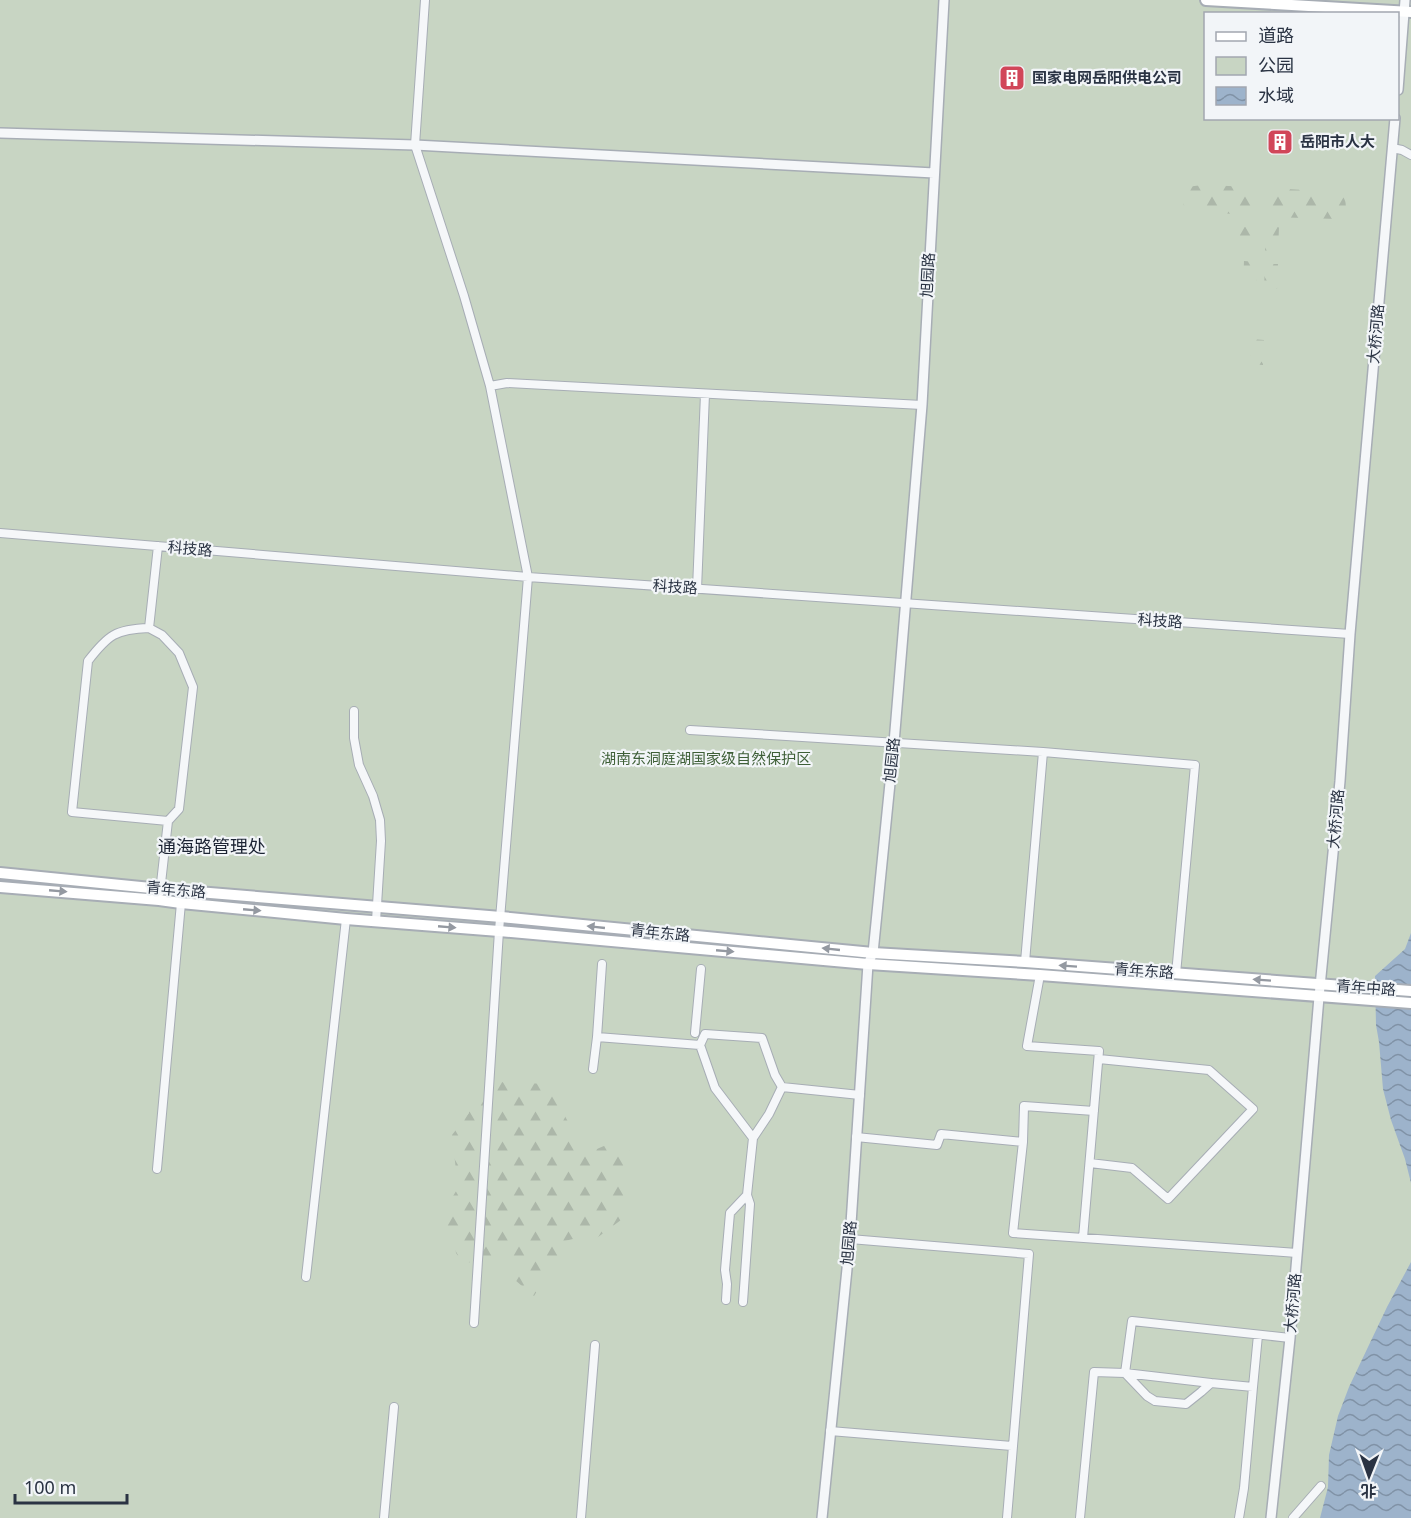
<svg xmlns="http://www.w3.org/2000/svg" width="1411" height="1518" font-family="'Noto Sans','Noto Sans SC',sans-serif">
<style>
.green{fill:#c8d5c3;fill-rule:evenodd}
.forest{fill:url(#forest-firs)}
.water{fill:url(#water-waves)}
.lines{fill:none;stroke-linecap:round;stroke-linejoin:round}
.minor-casing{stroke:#a7adb5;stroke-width:10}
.tertiary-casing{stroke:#a7adb5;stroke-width:12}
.secondary-casing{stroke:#a7adb5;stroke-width:14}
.minor{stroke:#f5f7f9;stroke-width:8}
.tertiary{stroke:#f5f7f9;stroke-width:9}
.secondary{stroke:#fff;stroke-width:10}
.oneway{fill:#9499a1}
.labels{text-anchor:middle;stroke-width:4.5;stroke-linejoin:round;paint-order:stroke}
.poi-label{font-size:15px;font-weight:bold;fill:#2a3343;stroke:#f2f5f8;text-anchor:start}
.street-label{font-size:15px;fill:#2a3343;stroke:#f2f5f8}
.park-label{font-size:15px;fill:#3e5f37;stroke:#f2f5f8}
.quarter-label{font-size:18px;fill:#1c2434;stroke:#f2f5f8}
</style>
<defs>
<pattern id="forest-firs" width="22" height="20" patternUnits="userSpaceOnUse" patternTransform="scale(1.5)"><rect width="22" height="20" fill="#c8d5c3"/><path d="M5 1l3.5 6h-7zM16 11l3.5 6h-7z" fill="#acb7a9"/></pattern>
<pattern id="water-waves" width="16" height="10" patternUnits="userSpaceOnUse" patternTransform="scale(1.5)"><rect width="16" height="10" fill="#9db3cb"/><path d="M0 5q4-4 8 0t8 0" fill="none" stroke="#8092a6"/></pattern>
</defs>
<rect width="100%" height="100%" fill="#e2e6eb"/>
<!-- green -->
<path class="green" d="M0,0H1411V1518H0ZM1206,14H1398V118H1206Z"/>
<!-- forest -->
<path class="forest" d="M1203,185L1254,187L1252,216L1192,210L1184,206L1181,192L1186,187Z
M1268,188L1338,192C1347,199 1347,205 1344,215L1338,219L1268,217Z
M1240,227H1252L1251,252H1239Z
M1266,227H1279L1278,252H1265Z
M1244,261L1257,262L1256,287L1243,286Z
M1265,264H1278L1277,289H1264Z
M1251,339L1264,340L1263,365L1250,364Z
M499,1082L548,1084L585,1154L611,1143L632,1152L617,1177L630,1196L625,1217L586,1246L573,1239L560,1242V1254L534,1296L509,1275L514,1263L510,1253L481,1261L463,1263L456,1253L454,1236L437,1222L458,1188L452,1135L469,1113L467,1105Z"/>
<!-- water -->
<path class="water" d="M1411,933V1183L1405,1159L1391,1120L1383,1089L1379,1042L1376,1025L1375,976L1405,949Z
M1411,1262V1518H1320L1328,1487L1329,1455L1338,1416L1349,1387L1387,1307Z"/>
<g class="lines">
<!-- minor casing -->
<g class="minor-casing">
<path id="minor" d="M425,0L415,145L464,296L490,386L528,577L499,931L474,1323
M1392,148L1402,150L1411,155
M490,386L507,383L922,405
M0,533L528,577L1350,634
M158,546L149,628L162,635L179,653L193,687L179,809L168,821L160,892
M697,589L705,394
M149,628C116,629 108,635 88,661L72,812L168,821
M354,711V738L359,765L373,796L380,820L381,841L376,921
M690,730L1043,752L1195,765L1176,974
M1025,962L1043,752
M602,964L597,1037L700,1045
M1040,975L1027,1046L1099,1051L1083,1238
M695,1033L701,969
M593,1069L597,1037
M856,1137L937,1145L941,1134L1023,1142L1013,1233L1297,1253
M753,1138L715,1088L700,1045L705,1034L762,1038L775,1075L782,1087
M1023,1142L1024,1106L1094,1111
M1090,1163L1132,1168L1168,1199L1253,1109L1209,1070L1099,1059
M157,1169L181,903
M850,1239L1029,1254L1007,1518
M306,1277L346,919
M726,1300L727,1284L725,1270L730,1213L747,1195
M743,1302L750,1204L747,1195L753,1138L769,1114L782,1087L860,1095
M1258,1335L1253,1387L1211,1383L1201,1392L1186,1404L1155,1401L1147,1396L1125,1373L1132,1321L1290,1338
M830,1431L1012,1446
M384,1518L394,1407
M581,1518L595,1345
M1080,1518L1094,1372L1125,1373L1211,1383
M1239,1518L1244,1488L1253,1387
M1293,1518L1321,1486"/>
</g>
<!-- tertiary casing -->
<g class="tertiary-casing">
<path id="tertiary" d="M1398,90L1405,0
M0,133L415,145L934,173
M822,1518L850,1239L868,964L873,953L894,743L922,405L944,0
M1271,1518L1290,1338L1319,997L1340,781L1350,634L1395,118"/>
</g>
<!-- secondary casing -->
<g class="secondary-casing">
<path id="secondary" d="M1206,0L1411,12
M0,873L161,889L501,917L873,953L1025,962L1411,991
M0,887L159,900L181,903L346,919L499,931L868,964L1040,975L1411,1003"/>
</g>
<!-- minor -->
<use href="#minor" class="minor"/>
<!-- tertiary -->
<use href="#tertiary" class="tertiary"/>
<!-- secondary -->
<use href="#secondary" class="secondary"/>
</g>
<!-- one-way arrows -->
<defs><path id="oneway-solid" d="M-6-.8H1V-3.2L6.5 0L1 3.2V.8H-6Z" transform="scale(1.5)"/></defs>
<g class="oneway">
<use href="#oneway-solid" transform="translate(58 891) rotate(5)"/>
<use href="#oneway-solid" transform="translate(252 910) rotate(5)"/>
<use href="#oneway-solid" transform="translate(447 927) rotate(5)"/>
<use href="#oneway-solid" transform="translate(596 927) rotate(-174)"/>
<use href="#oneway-solid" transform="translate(831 949) rotate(-174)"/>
<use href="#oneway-solid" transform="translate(725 951) rotate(5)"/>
<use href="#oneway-solid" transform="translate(1068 966) rotate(-176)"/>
<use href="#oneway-solid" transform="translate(1262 980) rotate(-176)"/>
</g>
<!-- icons -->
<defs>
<g id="building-square" transform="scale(1.35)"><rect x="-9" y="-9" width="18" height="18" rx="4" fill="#d14659" stroke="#f2f5f8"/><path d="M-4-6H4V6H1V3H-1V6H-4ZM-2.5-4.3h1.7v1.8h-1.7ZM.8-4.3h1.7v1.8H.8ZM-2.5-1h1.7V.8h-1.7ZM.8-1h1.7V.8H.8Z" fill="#fff"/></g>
</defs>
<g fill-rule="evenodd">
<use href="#building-square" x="1012" y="78"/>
<use href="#building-square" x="1280" y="142"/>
</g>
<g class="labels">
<!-- poi labels -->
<g class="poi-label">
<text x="1032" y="83">国家电网岳阳供电公司</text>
<text x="1300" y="147">岳阳市人大</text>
</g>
<!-- street labels -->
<g class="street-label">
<text transform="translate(928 275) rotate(-87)" y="5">旭园路</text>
<text transform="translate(1376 334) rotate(-85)" y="5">大桥河路</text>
<text transform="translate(190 549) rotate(5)" y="5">科技路</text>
<text transform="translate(675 587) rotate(4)" y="5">科技路</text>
<text transform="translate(1160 621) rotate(4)" y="5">科技路</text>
<text transform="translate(892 760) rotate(-84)" y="5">旭园路</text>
<text transform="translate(1336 819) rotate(-85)" y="5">大桥河路</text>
<text transform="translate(176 890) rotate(5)" y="5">青年东路</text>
<text transform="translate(660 933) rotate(6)" y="5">青年东路</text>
<text transform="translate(1144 971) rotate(4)" y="5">青年东路</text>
<text transform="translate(1366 988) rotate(4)" y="5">青年中路</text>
<text transform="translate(849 1243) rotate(-85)" y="5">旭园路</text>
<text transform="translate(1293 1303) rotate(-85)" y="5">大桥河路</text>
</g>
<!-- park labels -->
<g class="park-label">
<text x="706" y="764">湖南东洞庭湖国家级自然保护区</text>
</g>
<!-- quarter labels -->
<g class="quarter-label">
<text x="212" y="853">通海路管理处</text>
</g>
</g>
<!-- legend -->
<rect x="1204" y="12" width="195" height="108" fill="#f2f5f8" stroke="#a2a7b0" stroke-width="1.5"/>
<rect x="1216" y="32" width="30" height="9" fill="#ffffff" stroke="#a2a7b0" stroke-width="1.5"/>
<text x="1258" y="42" font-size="18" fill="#2a3343">道路</text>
<rect x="1216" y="57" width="30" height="18" fill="#c8d5c3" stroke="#a2a7b0" stroke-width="1.5"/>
<text x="1258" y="72" font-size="18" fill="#2a3343">公园</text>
<rect x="1216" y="87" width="30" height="18" fill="url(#water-waves)" stroke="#a2a7b0" stroke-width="1.5"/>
<text x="1258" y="102" font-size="18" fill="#2a3343">水域</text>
<!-- north arrow -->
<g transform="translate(1369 1476) rotate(181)" stroke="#f2f5f8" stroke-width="4.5" paint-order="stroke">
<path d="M0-4.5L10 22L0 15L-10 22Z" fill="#2a3343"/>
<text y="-9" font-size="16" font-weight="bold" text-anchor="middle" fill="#2a3343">北</text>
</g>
<!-- scale -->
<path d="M15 1494v9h112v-9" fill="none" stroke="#2a3343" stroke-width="3"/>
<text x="24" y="1494" font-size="18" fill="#2a3343" stroke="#f2f5f8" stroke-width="4.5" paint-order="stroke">100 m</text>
</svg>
